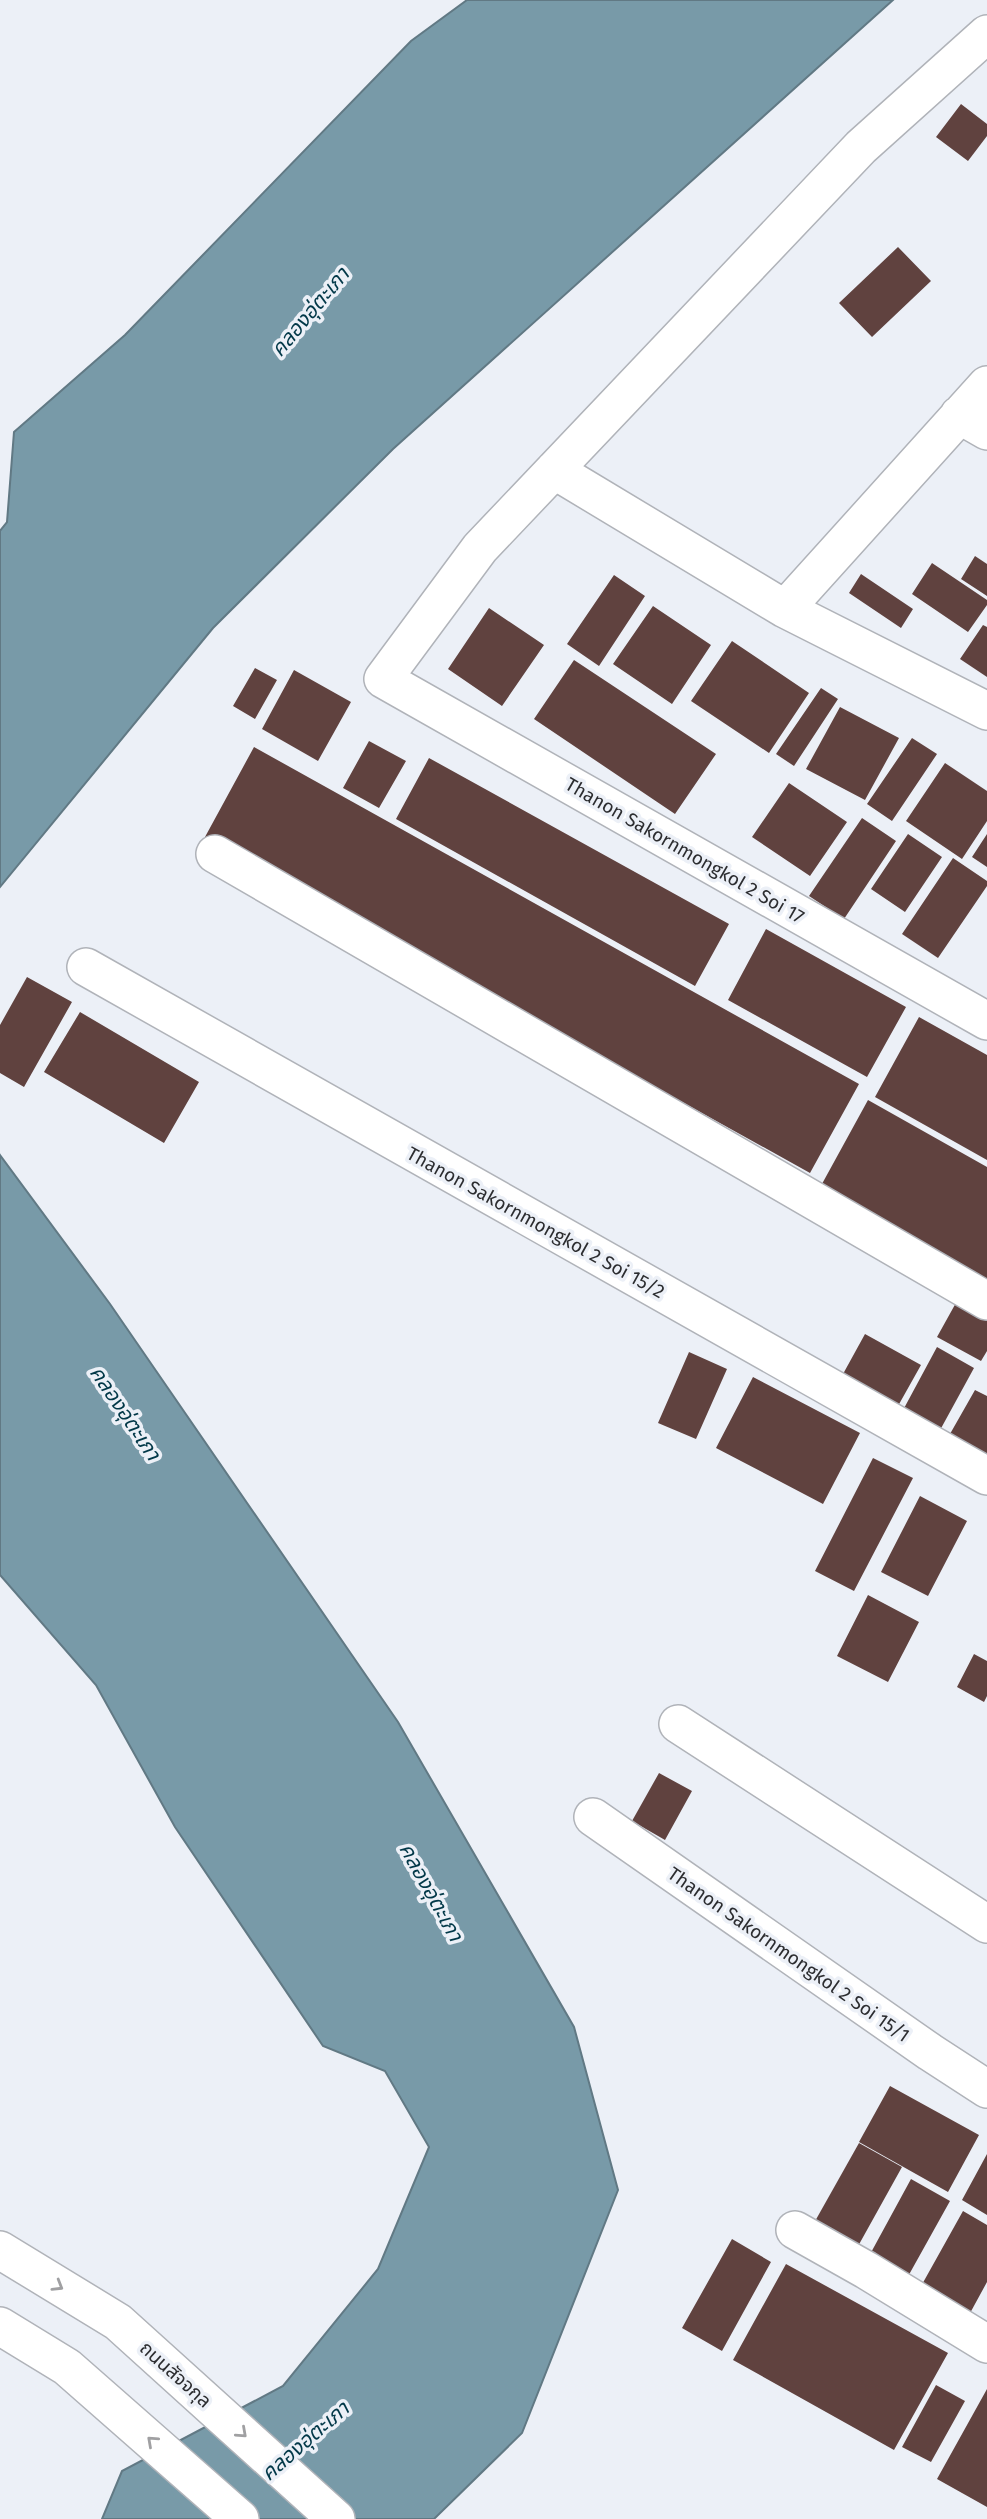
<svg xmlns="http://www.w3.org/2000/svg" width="987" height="2519" font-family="'Fira Sans','Noto Sans Thai',sans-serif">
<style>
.water{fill:#789aa8;stroke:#617984;stroke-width:2}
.building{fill:#60423f}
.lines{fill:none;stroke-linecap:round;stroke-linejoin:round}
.minor-casing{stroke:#b0b3b9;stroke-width:40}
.minor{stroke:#fff;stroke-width:37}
.oneway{stroke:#a0a0a2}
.labels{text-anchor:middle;stroke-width:7;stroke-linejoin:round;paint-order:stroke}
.street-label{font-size:19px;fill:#2c2d30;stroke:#ecf0f7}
.water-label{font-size:21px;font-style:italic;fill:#023848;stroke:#ecf0f7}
</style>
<rect width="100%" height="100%" fill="#ecf0f7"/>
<!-- water -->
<path class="water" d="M467,0H893L393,449L213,628L0,887V531L7,522L14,432L125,335L411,41Z
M0,1155L110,1304L398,1722L574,2027L618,2190L522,2433L434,2519H102L122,2471L283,2386L378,2269L429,2147L385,2071L323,2046L175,1827L96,1685L0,1575Z"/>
<!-- building -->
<path class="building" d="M961,104L987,124V136L968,161L936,137Z
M898,247L931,281L872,337L839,303Z
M975,556L987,564V596L961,579Z
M932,563L987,600V605L968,632L912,594Z
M861,574L913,609L901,628L849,593Z
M614,575L645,596L599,666L567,644Z
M653,606L711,645L672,704L613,664Z
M489,608L544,645L502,706L448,669Z
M983,625L987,627V677L960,659Z
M732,641L809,693L769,753L691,701Z
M574,660L716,754L675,814L534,719Z
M255,668L277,680L255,719L233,706Z
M294,670L351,702L318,761L262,729Z
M821,688L838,699L794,766L776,754Z
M840,707L899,738L865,800L806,769Z
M912,738L937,754L892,821L867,804Z
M369,741L406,761L379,808L343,788Z
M254,747L859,1084L810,1173L205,837Z
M429,758L729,924L695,986L396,819Z
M945,763L987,791V821L962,859L906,821Z
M789,783L847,822L810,876L752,837Z
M862,818L896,841L844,919L809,896Z
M908,834L942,857L905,912L871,889Z
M987,834V867L972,857Z
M953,858L987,881V886L938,958L902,934Z
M766,929L906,1007L867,1077L728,1000Z
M27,977L72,1002L24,1087L0,1073V1025Z
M80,1012L199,1082L164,1143L44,1072Z
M919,1017L987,1055V1160L875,1097Z
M868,1100L987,1167V1288L817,1193Z
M957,1301L987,1318V1351L981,1361L937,1337Z
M865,1334L921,1365L898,1406L843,1374Z
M937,1347L974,1368L939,1432L902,1412Z
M689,1352L727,1369L696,1439L658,1423Z
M753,1377L860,1433L823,1504L716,1448Z
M975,1390L987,1396V1465L946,1441Z
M873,1458L913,1478L854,1591L815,1571Z
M920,1496L967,1521L928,1596L881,1572Z
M868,1595L919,1622L888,1682L837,1656Z
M974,1654L987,1661V1696L984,1702L957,1687Z
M659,1773L692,1791L665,1840L632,1821Z
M890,2086L979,2135L948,2192L859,2142Z
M859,2143L902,2167L857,2248L814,2223Z
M987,2154V2215L962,2200Z
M911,2179L950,2201L906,2280L868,2258Z
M963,2211L987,2225V2282L969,2315L920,2288Z
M732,2239L771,2262L722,2351L682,2328Z
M786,2264L948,2353L894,2450L733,2360Z
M936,2385L965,2401L931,2462L902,2447Z
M987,2389V2507L937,2479Z"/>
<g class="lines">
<!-- minor casing -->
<g class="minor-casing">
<path id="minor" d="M987,34L861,147L480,548L383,679L987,1021
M959,415L987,431
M554,470L785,609L987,711
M785,609L987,385
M215,854L987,1301
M86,967L987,1476
M678,1724L987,1924
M593,1817L930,2052L987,2089
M795,2230L866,2270L987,2344
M0,2250L118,2322L336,2519
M0,2326L67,2367L240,2519"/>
</g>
<!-- minor -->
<use href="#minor" class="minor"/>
</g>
<!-- one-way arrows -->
<defs><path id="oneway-chevron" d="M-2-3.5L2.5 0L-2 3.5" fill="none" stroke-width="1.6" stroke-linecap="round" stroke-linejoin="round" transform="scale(1.75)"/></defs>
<g class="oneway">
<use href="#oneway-chevron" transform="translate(58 2286) rotate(31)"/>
<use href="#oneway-chevron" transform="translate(242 2433) rotate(42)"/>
<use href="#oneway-chevron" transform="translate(152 2441) rotate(-138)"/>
</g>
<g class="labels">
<!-- street labels -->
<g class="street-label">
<text transform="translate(685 850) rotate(30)" y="7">Thanon Sakornmongkol 2 Soi 17</text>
<text transform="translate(536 1222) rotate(29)" y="7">Thanon Sakornmongkol 2 Soi 15/2</text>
<text transform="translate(789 1954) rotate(35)" y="7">Thanon Sakornmongkol 2 Soi 15/1</text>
<text transform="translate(176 2374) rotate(42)" y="7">ถนนสัจจกุล</text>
</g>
<!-- water labels -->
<g class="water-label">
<text transform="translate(310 312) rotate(-50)" y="7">คลองอุ่ตะเภา</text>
<text transform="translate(125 1413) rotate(56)" y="7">คลองอุ่ตะเภา</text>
<text transform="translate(431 1892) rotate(61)" y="7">คลองอุ่ตะเภา</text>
<text transform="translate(305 2441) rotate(-41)" y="7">คลองอุ่ตะเภา</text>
</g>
</g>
</svg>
